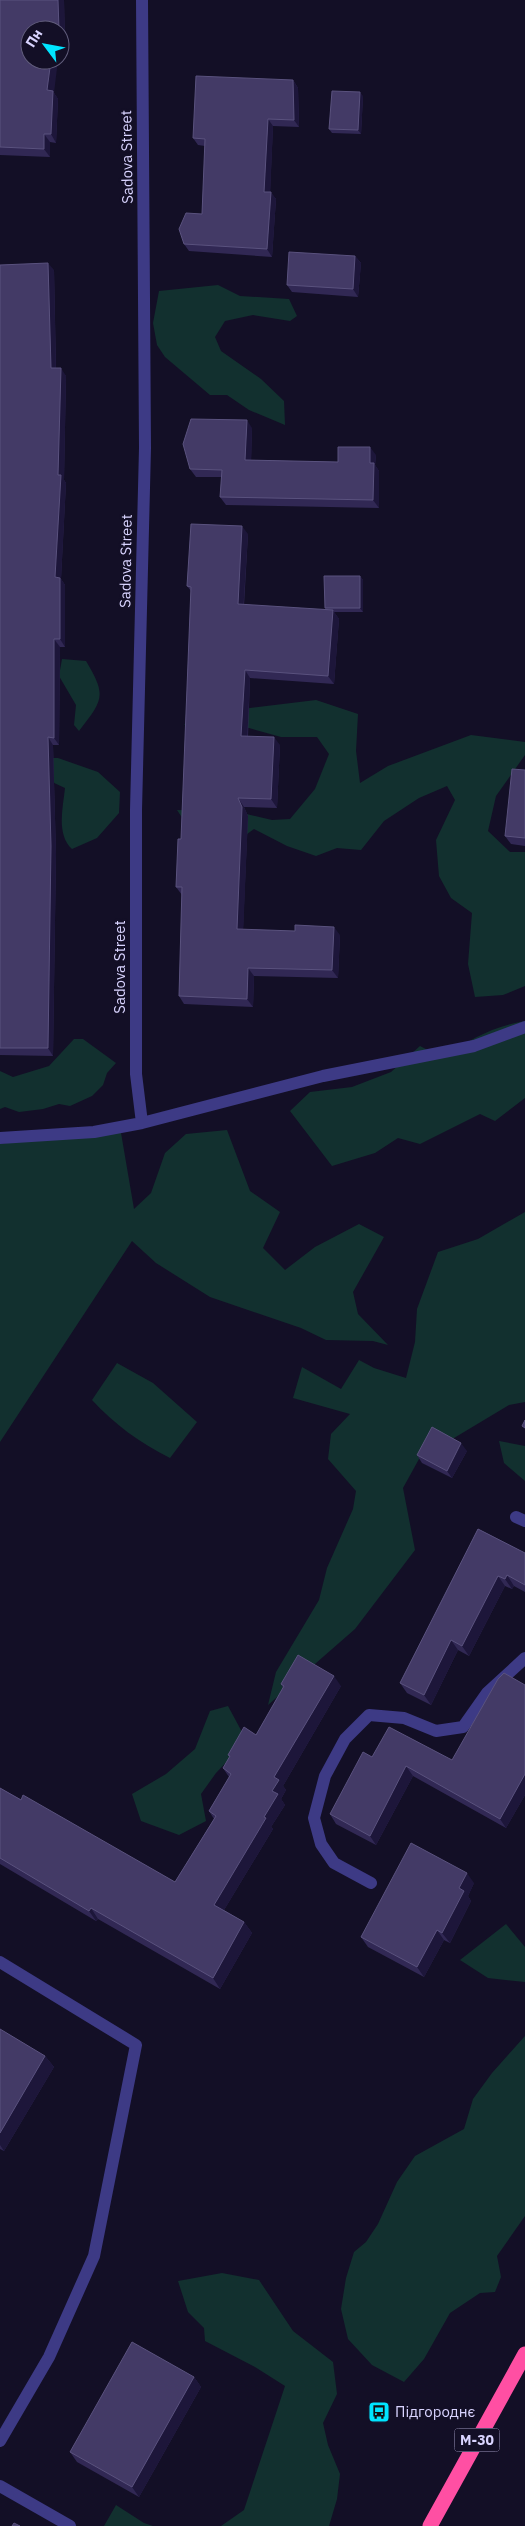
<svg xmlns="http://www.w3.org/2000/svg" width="525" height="2526" font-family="'IBM Plex Sans',sans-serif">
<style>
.green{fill:#12302f}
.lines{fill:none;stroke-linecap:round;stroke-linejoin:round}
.lane{stroke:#3d3a85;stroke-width:12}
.street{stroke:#3d3a85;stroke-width:12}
.highway{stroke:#ff4fa3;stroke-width:15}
.wall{fill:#312854}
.shaded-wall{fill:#1d163a}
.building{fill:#433a66;stroke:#5a527e}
.labels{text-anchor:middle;stroke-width:5;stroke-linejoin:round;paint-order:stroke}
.shield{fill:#130f26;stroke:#9e99be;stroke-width:1}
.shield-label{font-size:14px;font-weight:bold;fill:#d9d4ff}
.street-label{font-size:15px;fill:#d9d4ff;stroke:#130f26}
.poi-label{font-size:15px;fill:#d9d4ff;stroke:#130f26;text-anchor:start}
</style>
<rect width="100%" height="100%" fill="#130f26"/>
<!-- green -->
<path class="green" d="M218,285L240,296L289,299L297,316L290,321L253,315L225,321L215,337L221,351L261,379L284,401L285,425L249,410L227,395H210L165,357L157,345L153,323L159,291Z
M62,659L86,661C107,696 103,700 79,731L74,725L76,705L59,676Z
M316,700L358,714L356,751L360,783L388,766L471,735L525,742V755L496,796L488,831L510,852H525V986L503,995L475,997L468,964L472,913L451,898L439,876L436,840L455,800L447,786L419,798L384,821L361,850L337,848L316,856L287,846L254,829L236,842L191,831L177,810L233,811L272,820L290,819L315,789L329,754L317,737H281L249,728L212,729L184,725L196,713L234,710Z
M0,758H58L98,772L120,792L119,813L97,838L72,849C56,834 63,808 65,788Z
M525,1021V1098L495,1121L480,1114L420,1144L398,1138L375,1153L332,1166L290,1111L310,1092L352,1087L391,1072L420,1046L443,1058C471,1039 491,1027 525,1021Z
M74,1039H83L116,1063L107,1073L103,1085L92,1096L70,1106L59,1104L43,1109L19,1112L5,1107L0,1109V1071L13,1077L49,1066Z
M120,1127L134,1209L151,1193L165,1153L186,1134L227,1130L250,1191L280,1212L263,1248L285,1270L315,1247L359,1224L384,1237L353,1292L358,1314L388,1345L373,1341L326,1340L301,1328L210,1297L156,1263L132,1241L0,1442V1144Z
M525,1212V1402L509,1405L419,1459L403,1488L415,1550L355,1629L268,1705L276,1672L319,1600L327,1568L353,1509L356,1491L328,1459L331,1434L350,1414L293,1398L302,1367L341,1389L359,1360L374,1368L406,1378L415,1342L417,1309L438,1252L478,1239Z
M117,1363L153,1383L197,1422L170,1458C139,1442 115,1425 92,1400Z
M499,1441L525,1446V1481L504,1463Z
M228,1706L242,1732L234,1754L216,1773L201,1794L206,1821L179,1835L141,1821L132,1794L166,1774L195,1749L210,1711Z
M506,1924L525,1947V1982L488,1978L460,1960Z
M525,2036V2216L497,2256L501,2277L495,2292L480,2293L450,2313L424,2359L404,2382L372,2365L348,2339L341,2309L346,2278L354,2252L366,2242L378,2224L397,2182L415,2156L464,2129L473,2099L492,2073Z
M222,2273L259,2280L293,2331L333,2362L337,2394L323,2423L328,2445L340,2474L337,2499L329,2526H221L244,2510L285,2386L255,2367L205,2341L204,2328L188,2312L178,2281Z
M116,2505L144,2523L153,2526H104Z"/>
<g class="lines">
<!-- lane -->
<path class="lane" d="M516,1517L525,1521
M371,1883L334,1863L321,1844L314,1818L325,1776L345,1739L369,1715L404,1718L436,1731L463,1727L487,1693L525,1658
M0,1962L136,2045L94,2256L49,2357L0,2441
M0,2486L70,2526"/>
<!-- street -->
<path class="street" d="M142,1123L136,1074V810L145,448L142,0
M0,1138L94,1132L142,1123L323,1076L474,1046L525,1027"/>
<!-- highway -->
<path class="highway" d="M430,2526L525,2354"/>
</g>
<!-- wall -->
<path class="wall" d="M0,0H64L65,46H60V30H30L54,93L58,99L56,143L50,142V157L0,155Z
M293,80L298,88L299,127L273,126L270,192L276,199L272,257L189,251L184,244L202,214L205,146L198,145L193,138Z
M363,96L361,134L332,133L329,129Z
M355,256L361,263L358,297L292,292L287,285Z
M0,265L54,270L56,368L66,376L64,480L66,483L61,579L65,585V647H60L59,745H53L56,854L53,1056L0,1055Z
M252,428L251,460L338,462L376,455L375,465L379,471V508L226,505L220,497L222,477H196L190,469Z
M248,534L244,605L326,610L325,608L360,576L363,580V612H334L339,619L334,684L250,678L248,736L280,745L277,808L244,807L248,816L243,929L340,935L338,978L254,976L253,1007L184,1004L179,996L182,895L176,887L181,839L191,591L187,586Z
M525,770V846L511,844L505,836Z
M467,1451L452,1478L422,1463L417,1455Z
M478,1529L525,1553V1592L514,1586L512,1589L505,1586L469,1656L458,1650L431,1705L407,1693L400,1683Z
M281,1684L341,1686L283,1786L286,1790L281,1799L285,1805L271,1827L273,1829L224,1910L244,1922L252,1933L220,1989L98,1919L96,1921L0,1864V1788L175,1882L214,1819L209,1811L229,1777L223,1768L230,1758L228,1755L256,1735L283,1688Z
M525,1685V1795L506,1828L413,1776L376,1845L336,1824L330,1814L372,1757L452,1760Z
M474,1883L468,1896L471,1901L450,1943L444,1940L424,1977L368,1947L361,1937Z
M0,2029L45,2056L54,2067L4,2151L0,2149Z
M194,2377L201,2387L139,2497L77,2462L70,2452Z"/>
<!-- shaded-wall -->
<path class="shaded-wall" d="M58,0H64L65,46L60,39V30H59Z
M51,60H58L54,93L58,99L56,143L51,134L47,90Z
M293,80L298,88L299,127L294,120Z
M360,92L363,96L361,134L358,130Z
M268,119L273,126L270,199L264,192Z
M44,134L50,142V157L44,149Z
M271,192L276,199L272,257L267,249Z
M355,256L361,263L358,297L353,289Z
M48,263L54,270L56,376L51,368Z
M61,368L66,376L64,480L66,483L61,579L65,585V647L60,639L55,577Z
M247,420L252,428L251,468L245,460Z
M370,447L376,455L375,465L379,471V508L373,500L370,463Z
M242,526L248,534L243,613L238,604Z
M360,576L363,580V612L360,608Z
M333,610L339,619L334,684L328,676Z
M54,639L60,647L59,745L54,738Z
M245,670L250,678L247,744L241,736Z
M48,737L53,745L56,854L53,1056L48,1048Z
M274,737L280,745L277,808L271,799Z
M238,798L244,807L248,816L243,937L237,929Z
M334,927L340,935L338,978L332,970Z
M248,968L254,976L253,1007L247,999Z
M461,1443L467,1451L452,1478L447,1471Z
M507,1575L514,1586L512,1589L505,1579Z
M498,1576L505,1586L469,1656L462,1646Z
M451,1640L458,1650L431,1705L424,1695Z
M334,1676L341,1686L283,1786L286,1790L281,1799L285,1805L271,1827L273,1829L221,1915L214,1905L264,1817L272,1791L274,1777Z
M406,1766L413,1776L376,1845L370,1836Z
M525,1774V1795L506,1828L500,1819Z
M467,1873L474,1883L468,1896L471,1901L450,1943L442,1933L459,1888Z
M91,1908L98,1919L96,1921L89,1911Z
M244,1922L252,1933L220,1989L213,1978Z
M437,1930L444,1940L424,1977L417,1967Z
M45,2056L54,2067L4,2151L0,2145V2133Z
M194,2377L201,2387L139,2497L132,2487Z"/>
<!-- building -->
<path class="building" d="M0,0H58L59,30H30V60H51L47,90L53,91L51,134H44V149L0,147Z
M196,76L293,80L294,120L268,119L264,192H271L267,249L184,244L179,229L186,213L202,214L205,139L193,138Z
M332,91L360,92L358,130L329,129Z
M289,252L355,256L353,289L287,285Z
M48,263L51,368H61L58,475H61L55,577L60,578V639H54V738L48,737L51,846L48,1048H0V265Z
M191,419L247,420L245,460L338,462V447H370V463H374L373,500L220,497L222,470L190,469L183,444Z
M191,524L242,526L238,604L333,610L328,676L245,670L241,736L274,737L271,799L238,798L242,807L237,929L295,931V925L334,927L332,970L248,968L247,999L179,996L182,887H176L178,839H181L191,587L187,586Z
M324,576H360V608H325Z
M512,769L525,770V838L505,836Z
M525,1420V1428L522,1426Z
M432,1427L461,1443L447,1471L417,1455Z
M478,1529L525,1553V1585L507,1575L505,1579L498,1576L462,1646L451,1640L424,1695L400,1683Z
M298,1655L334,1676L274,1777L279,1780L272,1791L278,1794L264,1817L266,1818L214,1905L244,1922L213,1978L91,1908L89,1911L0,1858V1788L21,1800L23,1795L175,1882L216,1816L209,1811L231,1774L223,1768L230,1756L228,1755L244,1727L256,1735L284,1686L281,1684Z
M504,1673L525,1685V1774L500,1819L406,1766L370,1836L330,1814L363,1752L372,1757L389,1727L452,1760L498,1679Z
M411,1843L467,1873L459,1888L464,1891L442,1933L437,1930L417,1967L361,1937Z
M0,2029L45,2056L0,2133Z
M132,2342L194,2377L132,2487L70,2452Z
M14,2523L20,2526H12Z"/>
<!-- icons -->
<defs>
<g id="bus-square" transform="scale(1.125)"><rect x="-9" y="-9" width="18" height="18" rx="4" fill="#00e5ff" stroke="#130f26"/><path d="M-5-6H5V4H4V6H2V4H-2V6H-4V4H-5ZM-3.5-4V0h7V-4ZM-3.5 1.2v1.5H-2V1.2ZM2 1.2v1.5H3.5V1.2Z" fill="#111"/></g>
</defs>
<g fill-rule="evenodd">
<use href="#bus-square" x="379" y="2412"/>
</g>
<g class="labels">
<!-- shield labels -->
<rect class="shield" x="454.5" y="2428.5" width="45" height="23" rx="4"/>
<g class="shield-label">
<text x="477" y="2445">М-30</text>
</g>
<!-- street labels -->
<g class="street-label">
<text transform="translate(127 157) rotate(-91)" y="5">Sadova Street</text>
<text transform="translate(126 561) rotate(-89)" y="5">Sadova Street</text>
<text transform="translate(120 967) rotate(-90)" y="5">Sadova Street</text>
</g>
<!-- poi labels -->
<g class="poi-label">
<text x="395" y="2417">Підгороднє</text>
</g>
</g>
<!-- north arrow -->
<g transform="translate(45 45) rotate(302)"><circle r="24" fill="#130f26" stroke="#625e7d"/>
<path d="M0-4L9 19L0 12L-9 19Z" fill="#00e5ff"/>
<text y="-8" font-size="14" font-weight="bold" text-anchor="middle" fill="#d9d4ff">Пн</text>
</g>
</svg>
